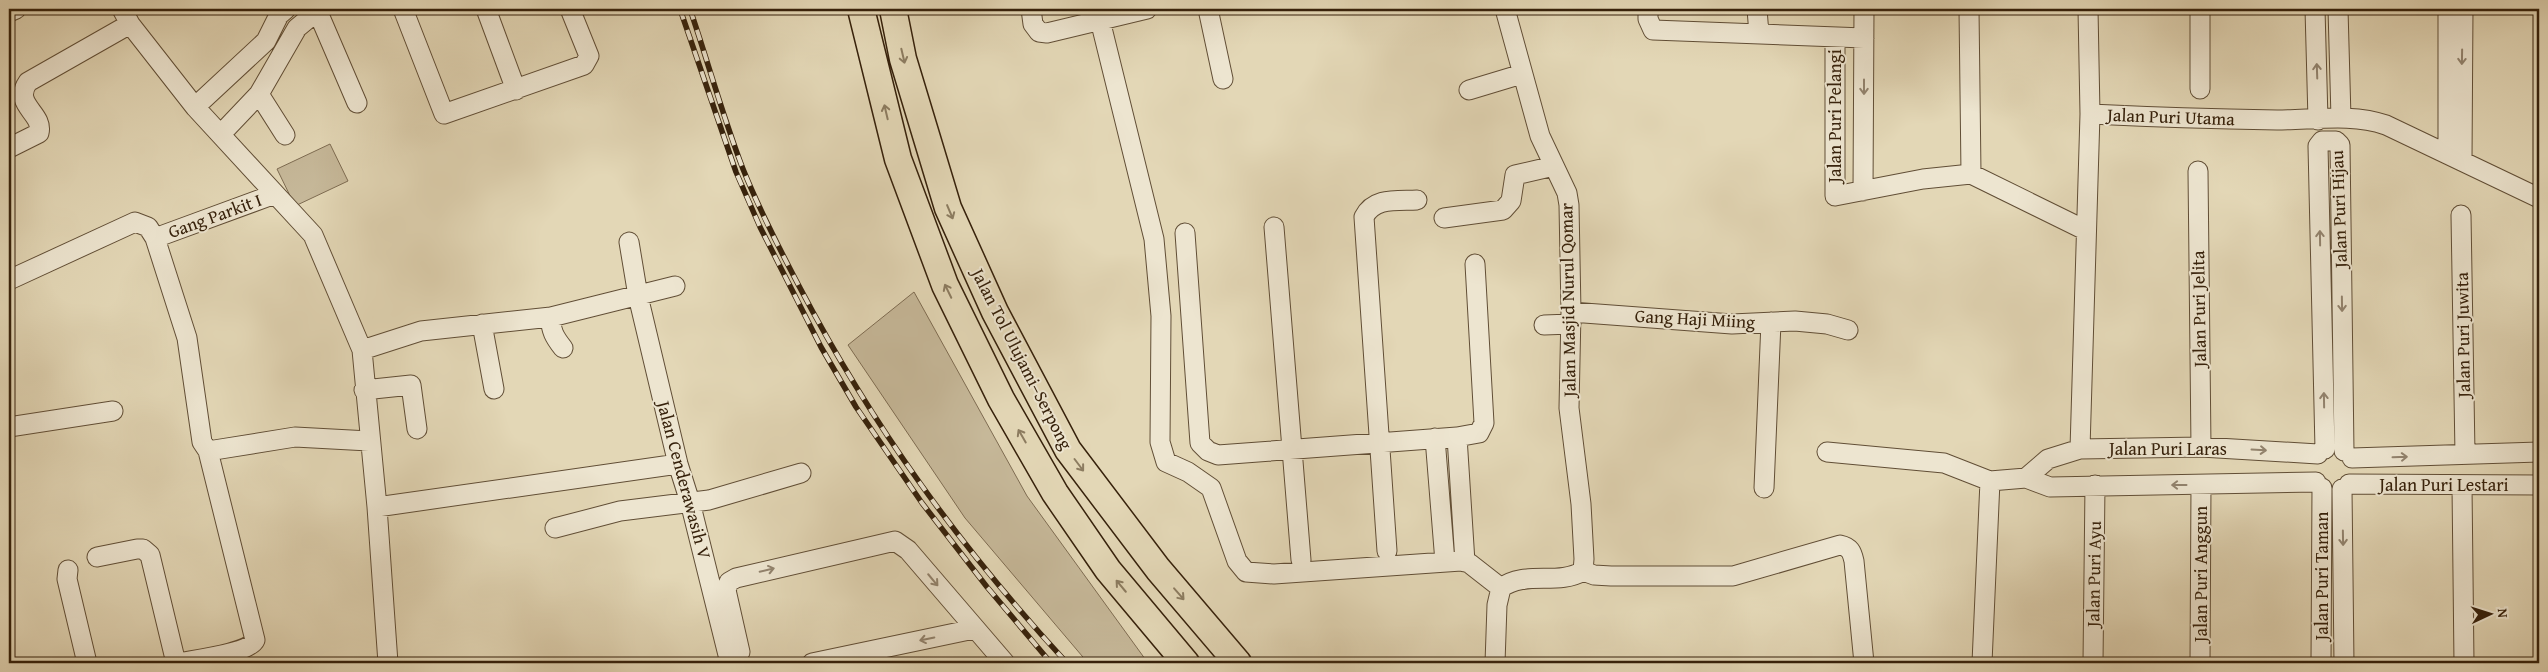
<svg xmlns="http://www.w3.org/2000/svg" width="2548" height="672" font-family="'Gentium Book Plus',serif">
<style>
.green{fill:#c6b899;stroke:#7e6c52}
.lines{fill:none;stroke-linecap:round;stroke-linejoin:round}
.minor-casing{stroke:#614e36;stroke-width:21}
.highway-casing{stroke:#36210b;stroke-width:29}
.minor{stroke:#ede5d0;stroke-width:19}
.highway{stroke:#e3d7b6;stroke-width:26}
.rail-casing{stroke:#36210b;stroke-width:5.5}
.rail{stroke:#ede5d0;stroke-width:4;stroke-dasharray:11;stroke-linecap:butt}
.oneway{stroke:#8c7c60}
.oneway2{stroke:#92836e}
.labels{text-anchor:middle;stroke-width:4;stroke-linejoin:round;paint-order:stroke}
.street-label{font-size:18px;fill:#36210b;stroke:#ede5d0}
</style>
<rect width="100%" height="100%" fill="#e3d7b6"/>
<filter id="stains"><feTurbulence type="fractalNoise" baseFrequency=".004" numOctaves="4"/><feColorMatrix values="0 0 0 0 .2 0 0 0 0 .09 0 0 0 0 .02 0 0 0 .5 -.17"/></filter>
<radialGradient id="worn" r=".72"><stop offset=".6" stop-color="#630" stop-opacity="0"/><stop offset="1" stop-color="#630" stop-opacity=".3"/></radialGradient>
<!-- green -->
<path class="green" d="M330,144L348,181L295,206L277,169Z
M914,292L1027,496L1148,663H1088L965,518L848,345Z"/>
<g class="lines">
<!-- minor casing -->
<g class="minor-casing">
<path id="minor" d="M122,9L130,24L195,107L313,235L362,350L377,507L388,663
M403,9L444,114L584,65L589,56L570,9
M486,9L516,90
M1031,9L1033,24L1039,32L1047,33L1147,9
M1208,9L1223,79
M1505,9L1540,136L1567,193L1569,205L1571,312L1569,408L1581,504L1584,559L1583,571
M1648,9V19L1653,30L1864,38
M1757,9L1759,34
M1969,9L1971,174
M2200,9V89
M2315,9L2318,120
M2338,9L2341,118
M2448,9V153
M317,10L357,103
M9,12L16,9
M1100,20L1154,239L1161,316L1160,442L1166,462L1188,472L1211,488L1237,561L1246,572L1274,574L1461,561L1469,563L1501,588
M1835,37V196L1923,179L1971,174L2085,230
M1469,90L1522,74
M259,94L285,135
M195,107L266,41L279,15L286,9
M2090,114C2152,117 2215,119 2277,120C2313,120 2352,113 2386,125L2539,198
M221,134L259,94L297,28L320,9
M9,148L39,133C44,113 12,105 28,82L130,24
M2462,160L2463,9
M2198,171L2201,447
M1863,191L1864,9
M2461,215L2465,454
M1444,218L1503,210L1511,201L1515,175L1554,166
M1274,227L1301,560
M1185,233L1200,443L1208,451L1218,455L1457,437
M155,238L275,194
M629,242L638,296L678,464L690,502L730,663
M9,280L135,222L148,227L155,238L187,338L202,442L208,451L255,640C250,653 193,660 179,663
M1571,312L1732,324L1795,321L1827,324L1848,330
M551,317C550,330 555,338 563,348
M482,324L494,389
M1544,325L1571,324
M362,350L421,331L551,317L675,286
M364,390L411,385L417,429
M9,427L113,411
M1435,438L1445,562
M2080,449L2090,114L2088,9
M2325,449L2318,146L2322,141H2336L2340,145L2344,451
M208,451L295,437L369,441
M1827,452L1944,463L1990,481L2026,478L2050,487L2316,482
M2352,458L2539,452
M2026,478L2048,459L2080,449L2201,447L2318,454
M2349,484L2539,485
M2462,486L2464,663
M1764,488L1771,322
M2342,489L2344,663
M377,507L678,464
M555,528L620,511L709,500L801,473
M1387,551L1364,217C1374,197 1397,201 1417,200
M97,557L137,549H143L150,555L176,663
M1465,562L1457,437L1479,433L1484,423L1475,264
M68,570L67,579L87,663
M1583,571L1594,575L1611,576H1733L1840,545C1850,547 1852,552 1854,561L1864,663
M740,652L726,590L729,582L736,578L895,541L908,550L1005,663
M812,663L974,629
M1495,663L1497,605L1501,588C1525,570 1558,586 1583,571
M1982,663L1990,481
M2093,663L2095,485
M2200,663L2201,485
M2321,663L2322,488"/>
</g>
<!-- highway casing -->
<g class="highway-casing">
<path id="highway" d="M861,9L898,159L945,285L1001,399L1055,493L1108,570L1186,663
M893,9L903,59L948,208L995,312L1068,450L1158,569L1238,663"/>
</g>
<!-- minor -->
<use href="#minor" class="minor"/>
<!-- highway -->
<use href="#highway" class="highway"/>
<!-- rail casing -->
<g class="rail-casing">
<path id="rail" d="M680,9L736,172L760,227L821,347L856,407L922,503L987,587L1051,663
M690,9C708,62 723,117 743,169C759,209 779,248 799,286C873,427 959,546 1067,663"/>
</g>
<!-- rail -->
<use href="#rail" class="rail"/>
</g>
<!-- one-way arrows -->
<defs><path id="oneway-shaft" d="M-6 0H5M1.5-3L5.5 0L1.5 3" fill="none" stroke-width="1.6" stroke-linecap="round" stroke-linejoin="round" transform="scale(1.25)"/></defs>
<g class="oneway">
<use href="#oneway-shaft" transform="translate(903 56) rotate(77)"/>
<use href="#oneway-shaft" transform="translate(886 112) rotate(-103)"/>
<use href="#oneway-shaft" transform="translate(950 212) rotate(67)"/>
<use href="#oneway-shaft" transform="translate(948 291) rotate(-116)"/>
<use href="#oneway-shaft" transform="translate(1022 436) rotate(-120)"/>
<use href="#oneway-shaft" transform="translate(1079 465) rotate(53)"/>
<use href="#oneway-shaft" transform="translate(1121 586) rotate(-130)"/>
<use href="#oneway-shaft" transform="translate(1179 594) rotate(49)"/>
</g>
<g class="oneway2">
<use href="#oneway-shaft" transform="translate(2462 57) rotate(91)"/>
<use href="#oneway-shaft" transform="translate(2317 71) rotate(-92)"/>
<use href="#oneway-shaft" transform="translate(1864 87) rotate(90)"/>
<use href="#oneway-shaft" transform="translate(2320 238) rotate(-91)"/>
<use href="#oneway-shaft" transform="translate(2342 304) rotate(89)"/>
<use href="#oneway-shaft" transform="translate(2324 400) rotate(-91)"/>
<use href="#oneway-shaft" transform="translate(2259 450) rotate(3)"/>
<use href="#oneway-shaft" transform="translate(2400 457) rotate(-2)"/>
<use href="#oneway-shaft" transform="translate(2179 485) rotate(180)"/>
<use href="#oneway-shaft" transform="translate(2343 538) rotate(89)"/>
<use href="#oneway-shaft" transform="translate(767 570) rotate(-13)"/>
<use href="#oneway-shaft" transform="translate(933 580) rotate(50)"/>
<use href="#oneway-shaft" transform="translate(927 639) rotate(168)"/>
</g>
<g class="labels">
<!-- street labels -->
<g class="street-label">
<text transform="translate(1835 116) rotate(-90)" y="6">Jalan Puri Pelangi</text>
<text transform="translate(2171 117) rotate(2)" y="6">Jalan Puri Utama</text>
<text transform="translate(2339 209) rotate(-92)" y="6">Jalan Puri Hijau</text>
<text transform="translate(215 216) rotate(-20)" y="6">Gang Parkit I</text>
<text transform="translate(1568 300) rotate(-91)" y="6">Jalan Masjid Nurul Qomar</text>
<text transform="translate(2199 309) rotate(-91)" y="6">Jalan Puri Jelita</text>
<text transform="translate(1695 319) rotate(3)" y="6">Gang Haji Miing</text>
<text transform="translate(2463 335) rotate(-91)" y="6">Jalan Puri Juwita</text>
<text transform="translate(1022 359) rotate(63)" y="6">Jalan Tol Ulujami–Serpong</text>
<text x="2168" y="455">Jalan Puri Laras</text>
<text transform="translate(684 480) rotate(75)" y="6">Jalan Cenderawasih V</text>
<text x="2444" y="491">Jalan Puri Lestari</text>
<text transform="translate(2094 574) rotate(-89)" y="6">Jalan Puri Ayu</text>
<text transform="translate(2201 574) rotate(-90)" y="6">Jalan Puri Anggun</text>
<text transform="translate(2322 576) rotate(-90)" y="6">Jalan Puri Taman</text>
</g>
</g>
<!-- margin -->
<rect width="2548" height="672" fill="none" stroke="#e3d7b6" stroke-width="30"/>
<rect x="10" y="10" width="2528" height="652" fill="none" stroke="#36210b" stroke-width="2.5"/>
<rect x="15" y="15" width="2518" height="642" fill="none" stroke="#36210b"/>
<!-- north arrow -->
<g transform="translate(2490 614) rotate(86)" stroke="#ede5d0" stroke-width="4" paint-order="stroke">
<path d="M0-4L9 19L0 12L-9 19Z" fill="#36210b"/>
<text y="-8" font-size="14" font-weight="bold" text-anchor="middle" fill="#36210b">N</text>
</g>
<rect width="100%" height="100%" filter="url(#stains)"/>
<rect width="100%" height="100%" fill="url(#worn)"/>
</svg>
